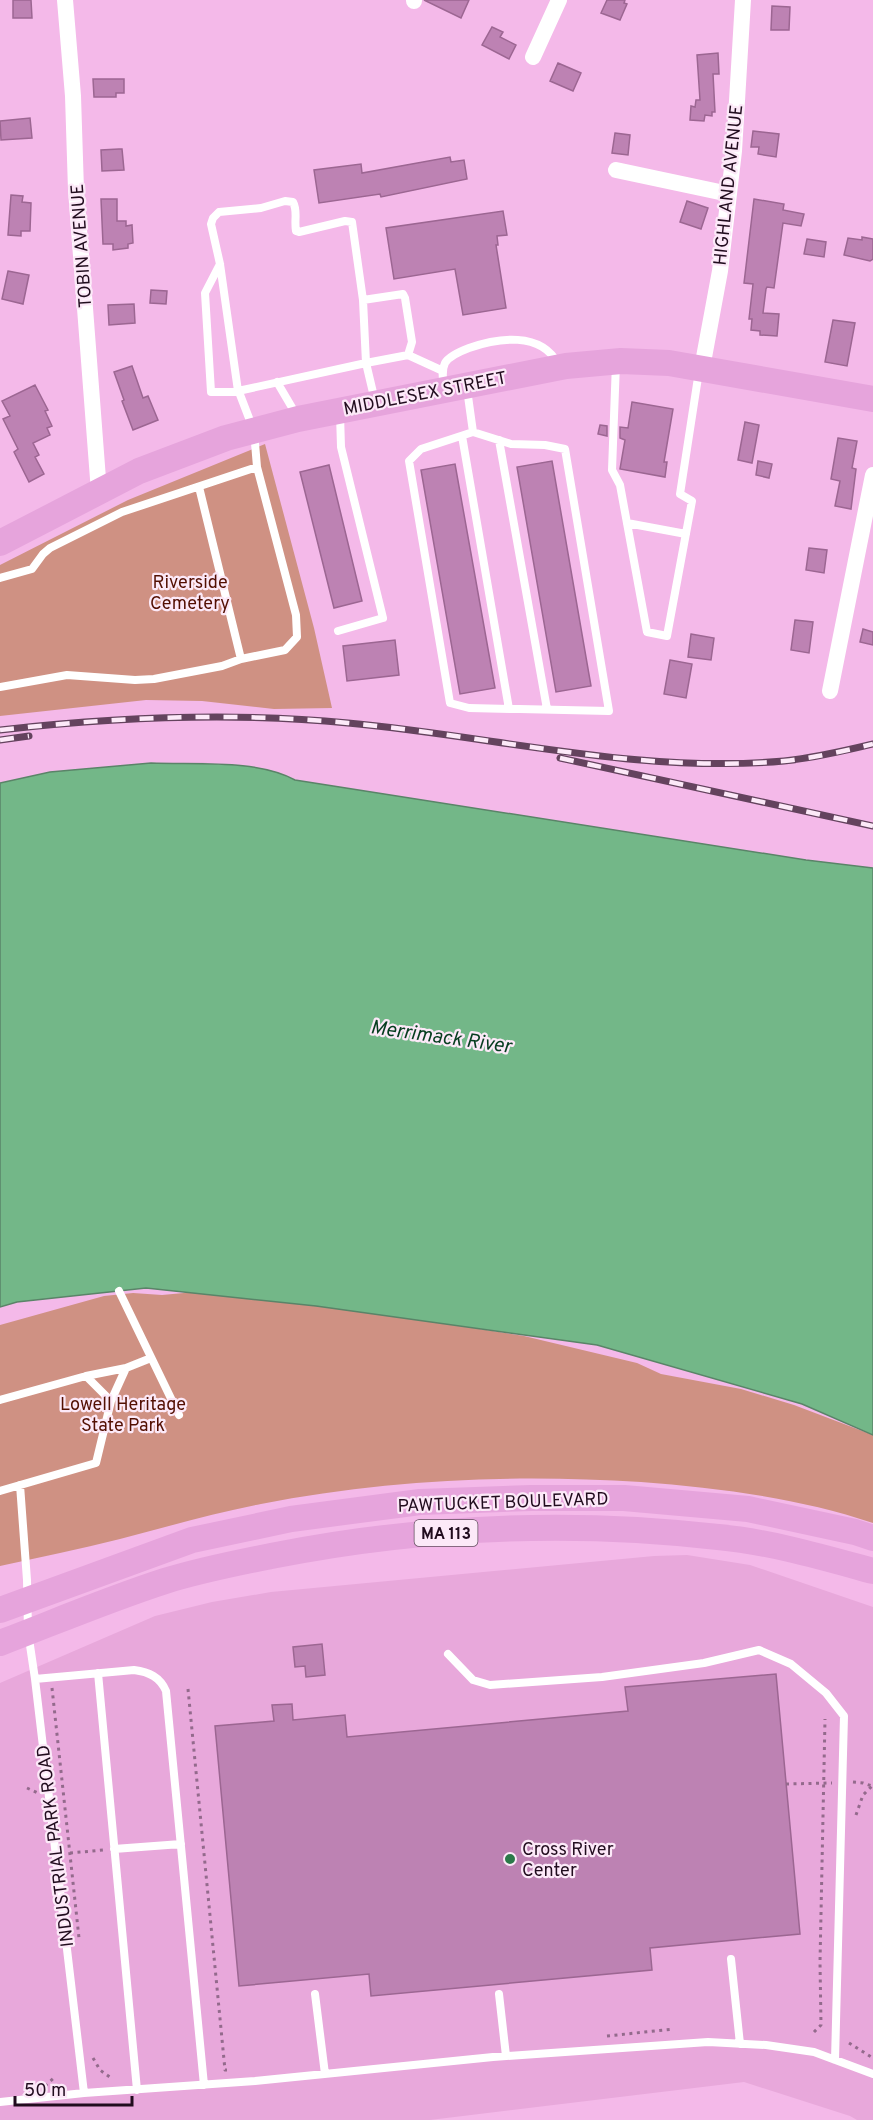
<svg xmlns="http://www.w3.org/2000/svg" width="873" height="2120" font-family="Overpass,sans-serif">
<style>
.built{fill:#e8a8db}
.green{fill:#cf9183}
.water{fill:#73b788;stroke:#5a8468;stroke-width:1.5}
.building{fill:#bd82b3;stroke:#9c6692;stroke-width:1.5}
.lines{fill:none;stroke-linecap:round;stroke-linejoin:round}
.path{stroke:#936a8c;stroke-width:3;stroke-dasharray:3 4.5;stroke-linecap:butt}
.service{stroke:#fff;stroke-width:8}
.minor{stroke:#fff;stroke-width:16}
.primary{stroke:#e6a4dc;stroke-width:26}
.rail-casing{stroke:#64435e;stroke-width:7}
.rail{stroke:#fce9f8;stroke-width:4.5;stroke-dasharray:14;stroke-linecap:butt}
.poi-dot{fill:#2b7949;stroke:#fce9f8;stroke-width:2}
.labels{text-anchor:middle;stroke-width:4.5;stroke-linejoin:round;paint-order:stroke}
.shield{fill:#fce9f8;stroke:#634e5f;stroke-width:1.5}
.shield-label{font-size:16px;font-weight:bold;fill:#210c1e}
.street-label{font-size:18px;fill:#210c1e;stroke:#fce9f8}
.park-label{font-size:18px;fill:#530f02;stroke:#fce9f8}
.poi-label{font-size:18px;fill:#210c1e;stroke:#fce9f8;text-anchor:start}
.water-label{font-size:20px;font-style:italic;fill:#063d1f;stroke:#fce9f8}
</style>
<rect width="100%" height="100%" fill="#f4b9e9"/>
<!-- built -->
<path class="built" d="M687,1555L750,1565L873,1607V2120H857L850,2116L744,2082L430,2120H0V1683L155,1616L212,1602L271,1592L654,1556Z"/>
<!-- green -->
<path class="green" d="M265,444L314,628L332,708L274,709L202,701L146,700L0,716V565L128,500Z
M227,1289L524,1336L637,1363L661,1374L741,1389L794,1405L873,1435V1523C799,1498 719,1488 641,1482C514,1474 386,1479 261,1504C213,1513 167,1527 120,1539C80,1549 40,1557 0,1566V1325L104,1296L133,1293L162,1295Z"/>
<!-- water -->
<path class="water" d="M151,763C195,765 257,759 295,780L806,860L873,868V1435L802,1404L597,1345L316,1306L146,1288L17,1302L0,1307V783L50,772Z"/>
<!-- building -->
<path class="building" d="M13,0H31L32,18H13Z
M424,0H469L461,18Z
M607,0H625L624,3L627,4L620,20L601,13Z
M772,6L790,7L789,30H771Z
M492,27L503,32L500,37L516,45L509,59L482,45Z
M718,53L719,74H713L715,112H712V116L705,115L704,121L690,120L691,106L695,107L696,100H700L697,55Z
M558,63L581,73L573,91L550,81Z
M93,79H124V93H116V97H94Z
M30,118L32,138L1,140L0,121Z
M753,131L779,134L776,157L758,154L759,147H751Z
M615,133L630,135L628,155L612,153Z
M119,149H122L124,170L102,171L101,150Z
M450,157L451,162L464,160L467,179L381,197L380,194L319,203L314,170L361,164L362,173Z
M11,195L23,196L22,202L31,203L30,231H21V236L8,235Z
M101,199H117V221H126V226L132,225L133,243L128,244V248L113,250V244H103Z
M754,199L784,204L783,210L804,214L801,226L783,223L774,288L767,287L766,289L763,313L779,314L777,336L760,335V331L751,330L752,319H749L753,284L744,283Z
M687,201L708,208L701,229L680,222Z
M503,211L507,235L497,236L498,245H496L506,308L463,315L455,269L394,279L386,228Z
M862,237L873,239V259L870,261L844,255L848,238L862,240Z
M807,239L826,242L824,257L804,254Z
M8,271L29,275L23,304L2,299Z
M151,290L167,291L166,304L150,303Z
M134,304L135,323L109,325L108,305Z
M833,320L855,323L847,366L825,362Z
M132,366L143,398L148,396L158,420L133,430L122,401L124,400L114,372Z
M35,385L48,410L45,411L52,426L47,428L50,435L33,443L39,455L35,457L44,474L29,482L14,452L18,449L3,419L10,416L2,401Z
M632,402L673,409L664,462H667L665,477L620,469L625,440L620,438V427L628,428Z
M745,422L759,425L752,463L738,460Z
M600,425L607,426V436L598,434Z
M838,438L857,441L852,468L856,469L851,509L835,506L840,481L831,479Z
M552,461L591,686L556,692L517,467Z
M758,461L772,464L769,478L756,475Z
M455,464L495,688L460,694L421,470Z
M329,465L362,601L334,608L300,472Z
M809,548L827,550L824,573L806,570Z
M795,620L813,622L809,653L791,650Z
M863,629L873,632V645L860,642Z
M691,634L714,638L711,660L688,657Z
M395,640L399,675L347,681L343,646Z
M670,660L692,664L686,698L664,694Z
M322,1644L325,1675L306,1677L305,1666L295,1667L293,1647Z
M776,1674L800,1934L650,1948L652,1970L371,1996L369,1974L239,1986L215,1726L274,1721L272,1705L292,1704L293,1720L345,1715L347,1737L628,1711L625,1687Z"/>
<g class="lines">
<!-- path -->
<path class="path" d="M52,1688L79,1938
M188,1689L225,2070H227
M853,1782L863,1783L872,1786
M786,1784L832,1783
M27,1788L38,1793
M856,1815L863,1795L872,1786
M70,1853L104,1850
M814,2032L821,2025L820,1962L825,1719
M607,2036L674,2029
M849,2043L873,2058
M93,2058L100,2070L111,2078
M45,2086L55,2077"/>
<!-- service -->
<path class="service" d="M220,264L205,293L211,392H239L254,431L257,467
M363,300L366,363L238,391L220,264L211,224L213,218L219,212L261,208L285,201L293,202C298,211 294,220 296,231L299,232L345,221L352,222L363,300L403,294L405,298L412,342L408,355L366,363L375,401
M408,355L443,371
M616,363L612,470L620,485L647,632L667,636L692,501L680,494L699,371
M277,382L297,416
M444,387C443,379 441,371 445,363C449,356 461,351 469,348C497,338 541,331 558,364
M467,389L473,432L421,449L409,461L450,703L469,708L609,711L565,449L545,445L511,444L473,432
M462,436L509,709
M499,440L547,709
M627,523L686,534
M0,578L32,569L43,554L50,548L122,512L257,467L296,615L297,637L285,650L241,659L199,487
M338,631L383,618L341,447L340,414
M0,687L67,675L135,680L154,679L222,666L241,659
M119,1291L179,1415
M126,1368L151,1358
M86,1376L126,1368L111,1401
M0,1400L86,1376L111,1401L96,1463L0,1491
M20,1485L27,1580L28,1632L35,1679L84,2093
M448,1654L473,1680L490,1685L602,1677L704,1663L759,1650L791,1664L826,1693L844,1716L835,2060
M98,1673L137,2090
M35,1679L134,1670C149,1672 160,1677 166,1691L204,2085
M114,1849L181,1844
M731,1959L740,2044
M315,1994L325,2074
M499,1994L506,2056
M0,2102L84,2093L255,2081L493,2057L708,2042L766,2045L814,2052L873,2074"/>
<!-- minor -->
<path class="minor" d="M65,0L73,96L76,190L99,492
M414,1V0
M533,57L559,0
M616,170L729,194
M702,368L720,271L734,151L743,0
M830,691L873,475"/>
<!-- primary -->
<path class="primary" d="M0,543L139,471L226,438L298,419L566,366L621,361L669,363L873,399
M0,1610L192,1540L291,1519L420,1502L531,1498H624L748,1509L855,1532L873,1538
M0,1643C55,1622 109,1599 165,1581C200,1570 236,1563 271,1556C417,1527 570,1520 718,1537C771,1542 822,1557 873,1571"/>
<!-- rail casing -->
<g class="rail-casing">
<path id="rail" d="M0,730C116,717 232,712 348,723C493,736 638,774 784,761C814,758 844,751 873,744
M0,740L29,736
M560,758L873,826"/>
</g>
<!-- rail -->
<use href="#rail" class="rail"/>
</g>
<!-- markers -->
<circle class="poi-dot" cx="510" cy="1859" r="6"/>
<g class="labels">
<!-- shield labels -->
<rect class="shield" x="414.5" y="1520" width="63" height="26" rx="4.5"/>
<g class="shield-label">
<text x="446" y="1539">MA 113</text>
</g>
<!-- street labels -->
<g class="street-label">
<text transform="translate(728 185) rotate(-84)" y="6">HIGHLAND AVENUE</text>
<text transform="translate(81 246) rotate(-94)" y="6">TOBIN AVENUE</text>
<text transform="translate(425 393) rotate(-11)" y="6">MIDDLESEX STREET</text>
<text transform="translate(503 1502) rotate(-2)" y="6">PAWTUCKET BOULEVARD</text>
<text transform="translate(55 1846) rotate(-97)" y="6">INDUSTRIAL PARK ROAD</text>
</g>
<!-- park labels -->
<g class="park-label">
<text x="190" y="588">Riverside<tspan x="190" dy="21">Cemetery</tspan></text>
<text x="123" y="1410">Lowell Heritage<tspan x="123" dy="21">State Park</tspan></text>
</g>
<!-- poi labels -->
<g class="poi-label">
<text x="522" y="1855">Cross River<tspan x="522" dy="21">Center</tspan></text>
</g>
<!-- water labels -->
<g class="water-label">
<text transform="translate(441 1036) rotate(8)" y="7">Merrimack River</text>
</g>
</g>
<!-- scale -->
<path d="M15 2096v9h117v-9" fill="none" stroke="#210c1e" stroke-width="3"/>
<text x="24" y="2096" font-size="18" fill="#210c1e" stroke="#fce9f8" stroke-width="4.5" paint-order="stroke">50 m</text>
</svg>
